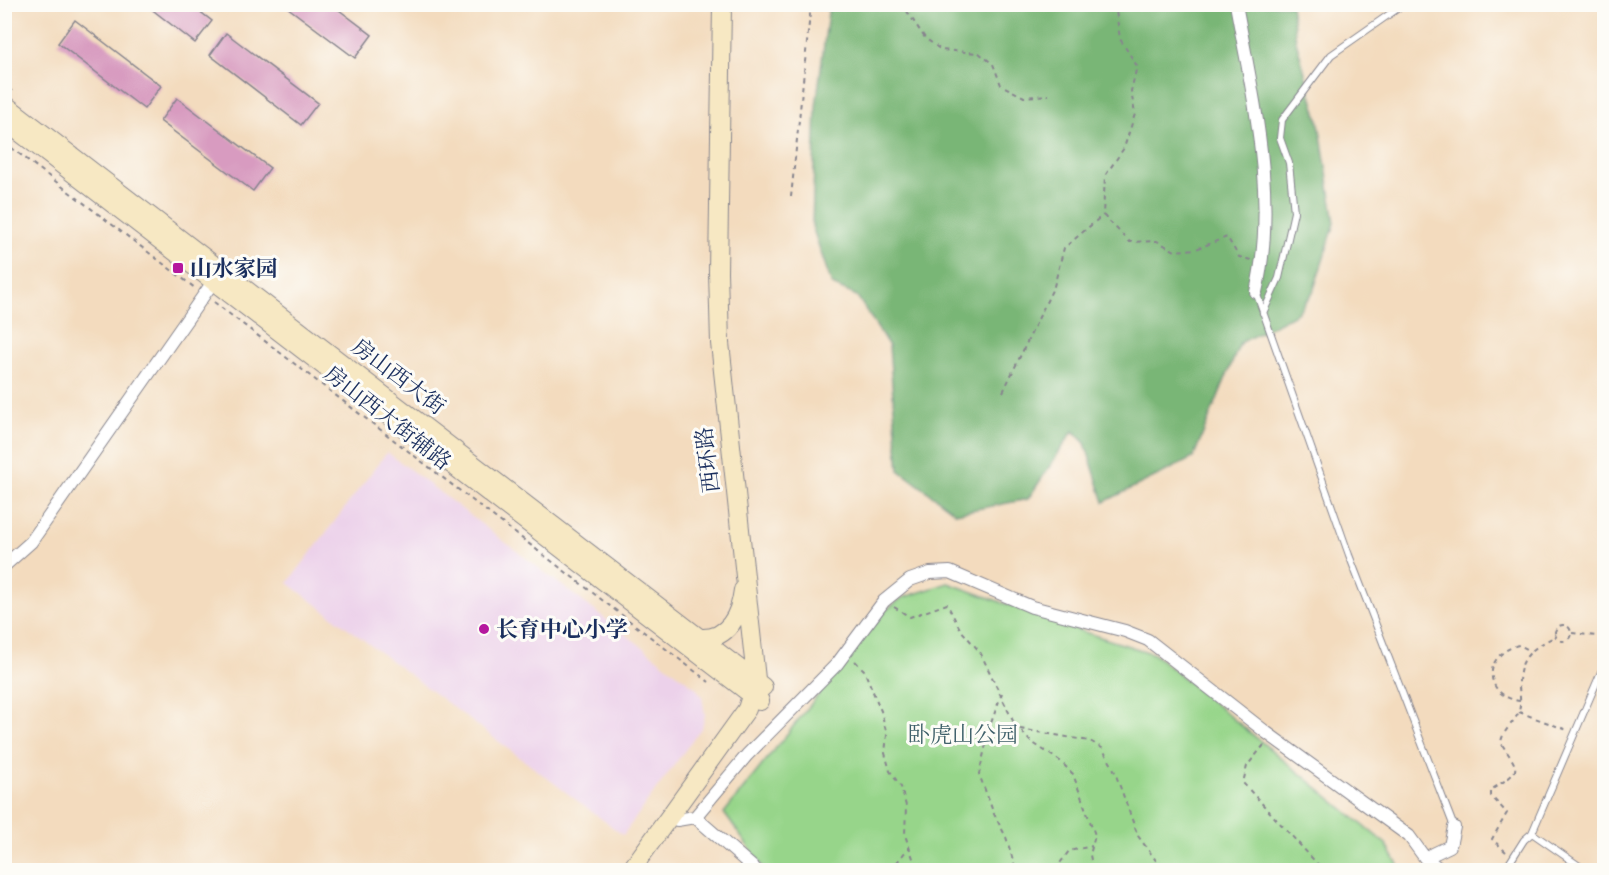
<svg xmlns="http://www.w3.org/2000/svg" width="1609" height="875" font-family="Vollkorn,'Noto Serif SC',serif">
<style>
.built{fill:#ecd1ea}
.green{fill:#97d58a;stroke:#598274;stroke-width:1.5}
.forest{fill:#79b676;stroke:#4a726a;stroke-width:1.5}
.building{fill:#d89bc0}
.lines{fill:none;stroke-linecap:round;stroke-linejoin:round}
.lane-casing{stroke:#87858e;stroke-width:8}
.street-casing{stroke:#87858e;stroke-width:14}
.secondary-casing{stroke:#87858e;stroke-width:20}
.path{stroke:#87858e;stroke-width:2;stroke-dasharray:4.5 4.5;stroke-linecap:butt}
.lane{stroke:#fff;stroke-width:6}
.street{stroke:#fff;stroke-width:12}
.secondary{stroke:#f7e8c3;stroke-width:18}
.poi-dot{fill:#b5179e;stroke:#fdfcf7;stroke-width:2}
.labels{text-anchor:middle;stroke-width:6;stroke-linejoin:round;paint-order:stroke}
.poi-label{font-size:22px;font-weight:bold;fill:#1b2f5e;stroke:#fdfcf7;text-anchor:start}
.street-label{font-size:22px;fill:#1b2f5e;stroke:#fdfcf7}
.park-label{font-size:22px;fill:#40616b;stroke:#fdfcf7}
</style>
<rect width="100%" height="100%" fill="#fdfcf7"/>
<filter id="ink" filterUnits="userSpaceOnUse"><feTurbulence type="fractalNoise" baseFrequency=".0167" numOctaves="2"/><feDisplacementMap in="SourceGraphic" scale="12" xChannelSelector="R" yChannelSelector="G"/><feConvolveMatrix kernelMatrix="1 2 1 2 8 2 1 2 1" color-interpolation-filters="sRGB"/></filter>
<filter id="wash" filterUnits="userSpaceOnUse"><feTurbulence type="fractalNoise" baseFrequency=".008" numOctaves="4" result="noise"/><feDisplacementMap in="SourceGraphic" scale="24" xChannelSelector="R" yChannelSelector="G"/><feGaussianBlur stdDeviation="1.35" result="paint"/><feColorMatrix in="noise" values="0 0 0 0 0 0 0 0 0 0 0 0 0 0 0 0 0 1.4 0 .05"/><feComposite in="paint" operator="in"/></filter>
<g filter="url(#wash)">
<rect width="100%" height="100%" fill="#f3dbbe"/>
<!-- built -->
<path class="built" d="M387,452L696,688L702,697L705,715L702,727L623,835L288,583Z"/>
<!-- green -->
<path class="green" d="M948,583L1084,632L1154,654L1386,844L1401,870H765L724,813L886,610L902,598Z"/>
<!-- forest -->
<path class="forest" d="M829,5H1291L1296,41L1319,123L1335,223L1313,292L1297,313L1240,343L1193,458L1104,502L1085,443L1073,431L1028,499L956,513L899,470L889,346L857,296L832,285L812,226L816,107Z"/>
<g id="blocks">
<!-- building -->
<path class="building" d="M145,4H190L212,21L195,43Z
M283,4H331L372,35L355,58Z
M75,20L161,86L144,109L58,43Z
M226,33L318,103L301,125L210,55Z
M177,98L270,168L253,191L160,121Z"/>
</g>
</g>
<g filter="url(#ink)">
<use href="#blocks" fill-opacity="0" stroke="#87858e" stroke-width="1.5"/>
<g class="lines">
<!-- lane casing -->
<g class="lane-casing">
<path id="lane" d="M1256,292L1349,555L1454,827
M1263,313L1279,278L1294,212L1289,163L1280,138L1282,120L1331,55L1404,4
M1532,833L1585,870
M1505,870L1524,840L1532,833L1604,665"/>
</g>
<!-- street casing -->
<g class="street-casing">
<path id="street" d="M1236,4C1253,98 1278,197 1256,292
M4,566L31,542L213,282
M695,817L756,870
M677,820L695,817L747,755L837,664L884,601L910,580L930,573L950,572L1032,607L1125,631L1148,640L1267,733L1409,836L1425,858L1441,870
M1425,858L1450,846L1454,827"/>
</g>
<!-- secondary casing -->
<g class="secondary-casing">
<path id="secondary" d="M4,104L763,687
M4,120L760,701
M700,638C728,640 740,615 743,590
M631,870L747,709L756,679L720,343L718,272L722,4"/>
</g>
<!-- path -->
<path class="path" d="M767,4L778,8L805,4
M902,4L925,38L941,50L979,53L993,64L1001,85L1024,97L1049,95
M1115,4L1120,39L1137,66L1131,91L1135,114L1124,148L1105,176L1103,215L1130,242L1157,241L1175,251L1196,249L1227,237L1239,257L1251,260
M4,85L12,91
M4,142L195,288
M791,197L811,4
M214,302L709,682
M1003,392L1054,286L1064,248L1103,215
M894,607L910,617L947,604L960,629L980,652L1014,723L1030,741L1060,761L1073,774L1095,835L1090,855L1093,870
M1555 633a8 8 0 1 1 16 0a8 8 0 1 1-16 0Z
M1572,633L1604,637
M855,661L864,670L881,711L887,735L885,753L890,771L901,787L906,806L905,835L916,867L923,870
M1002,693L991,723L979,774L994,814L1006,837L1016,870
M1520,701C1483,696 1482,654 1519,645L1531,651
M1519,712L1567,730
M1020,729L1090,741L1102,748L1113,767L1138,836L1163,870
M1264,745L1247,766L1243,783L1323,870
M1506,852L1492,839L1507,813L1491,796V790C1522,769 1521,773 1501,743C1502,730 1515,723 1519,711C1521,704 1520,695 1519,688C1518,657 1531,649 1556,636
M891,870L909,847
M1055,870L1069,851L1092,846"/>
<!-- lane -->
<use href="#lane" class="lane"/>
<!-- street -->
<use href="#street" class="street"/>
<!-- secondary -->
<use href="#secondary" class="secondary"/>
</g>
</g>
<!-- markers -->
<g class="poi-dot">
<rect x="172" y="262" width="12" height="12" rx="3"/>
<circle cx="484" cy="629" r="6"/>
</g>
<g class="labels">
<!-- poi labels -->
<g class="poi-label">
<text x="190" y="276">山水家园</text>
<text x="496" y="637">长育中心小学</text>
</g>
<!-- street labels -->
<g class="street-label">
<text transform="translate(399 376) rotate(37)" y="8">房山西大街</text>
<text transform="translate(388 417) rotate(38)" y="8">房山西大街辅路</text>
<text transform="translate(707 460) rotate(-97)" y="8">西环路</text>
</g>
<!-- park labels -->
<g class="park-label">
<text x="963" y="742">卧虎山公园</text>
</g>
</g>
<!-- margin -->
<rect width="1609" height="875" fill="none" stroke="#fdfcf7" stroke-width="24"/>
</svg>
